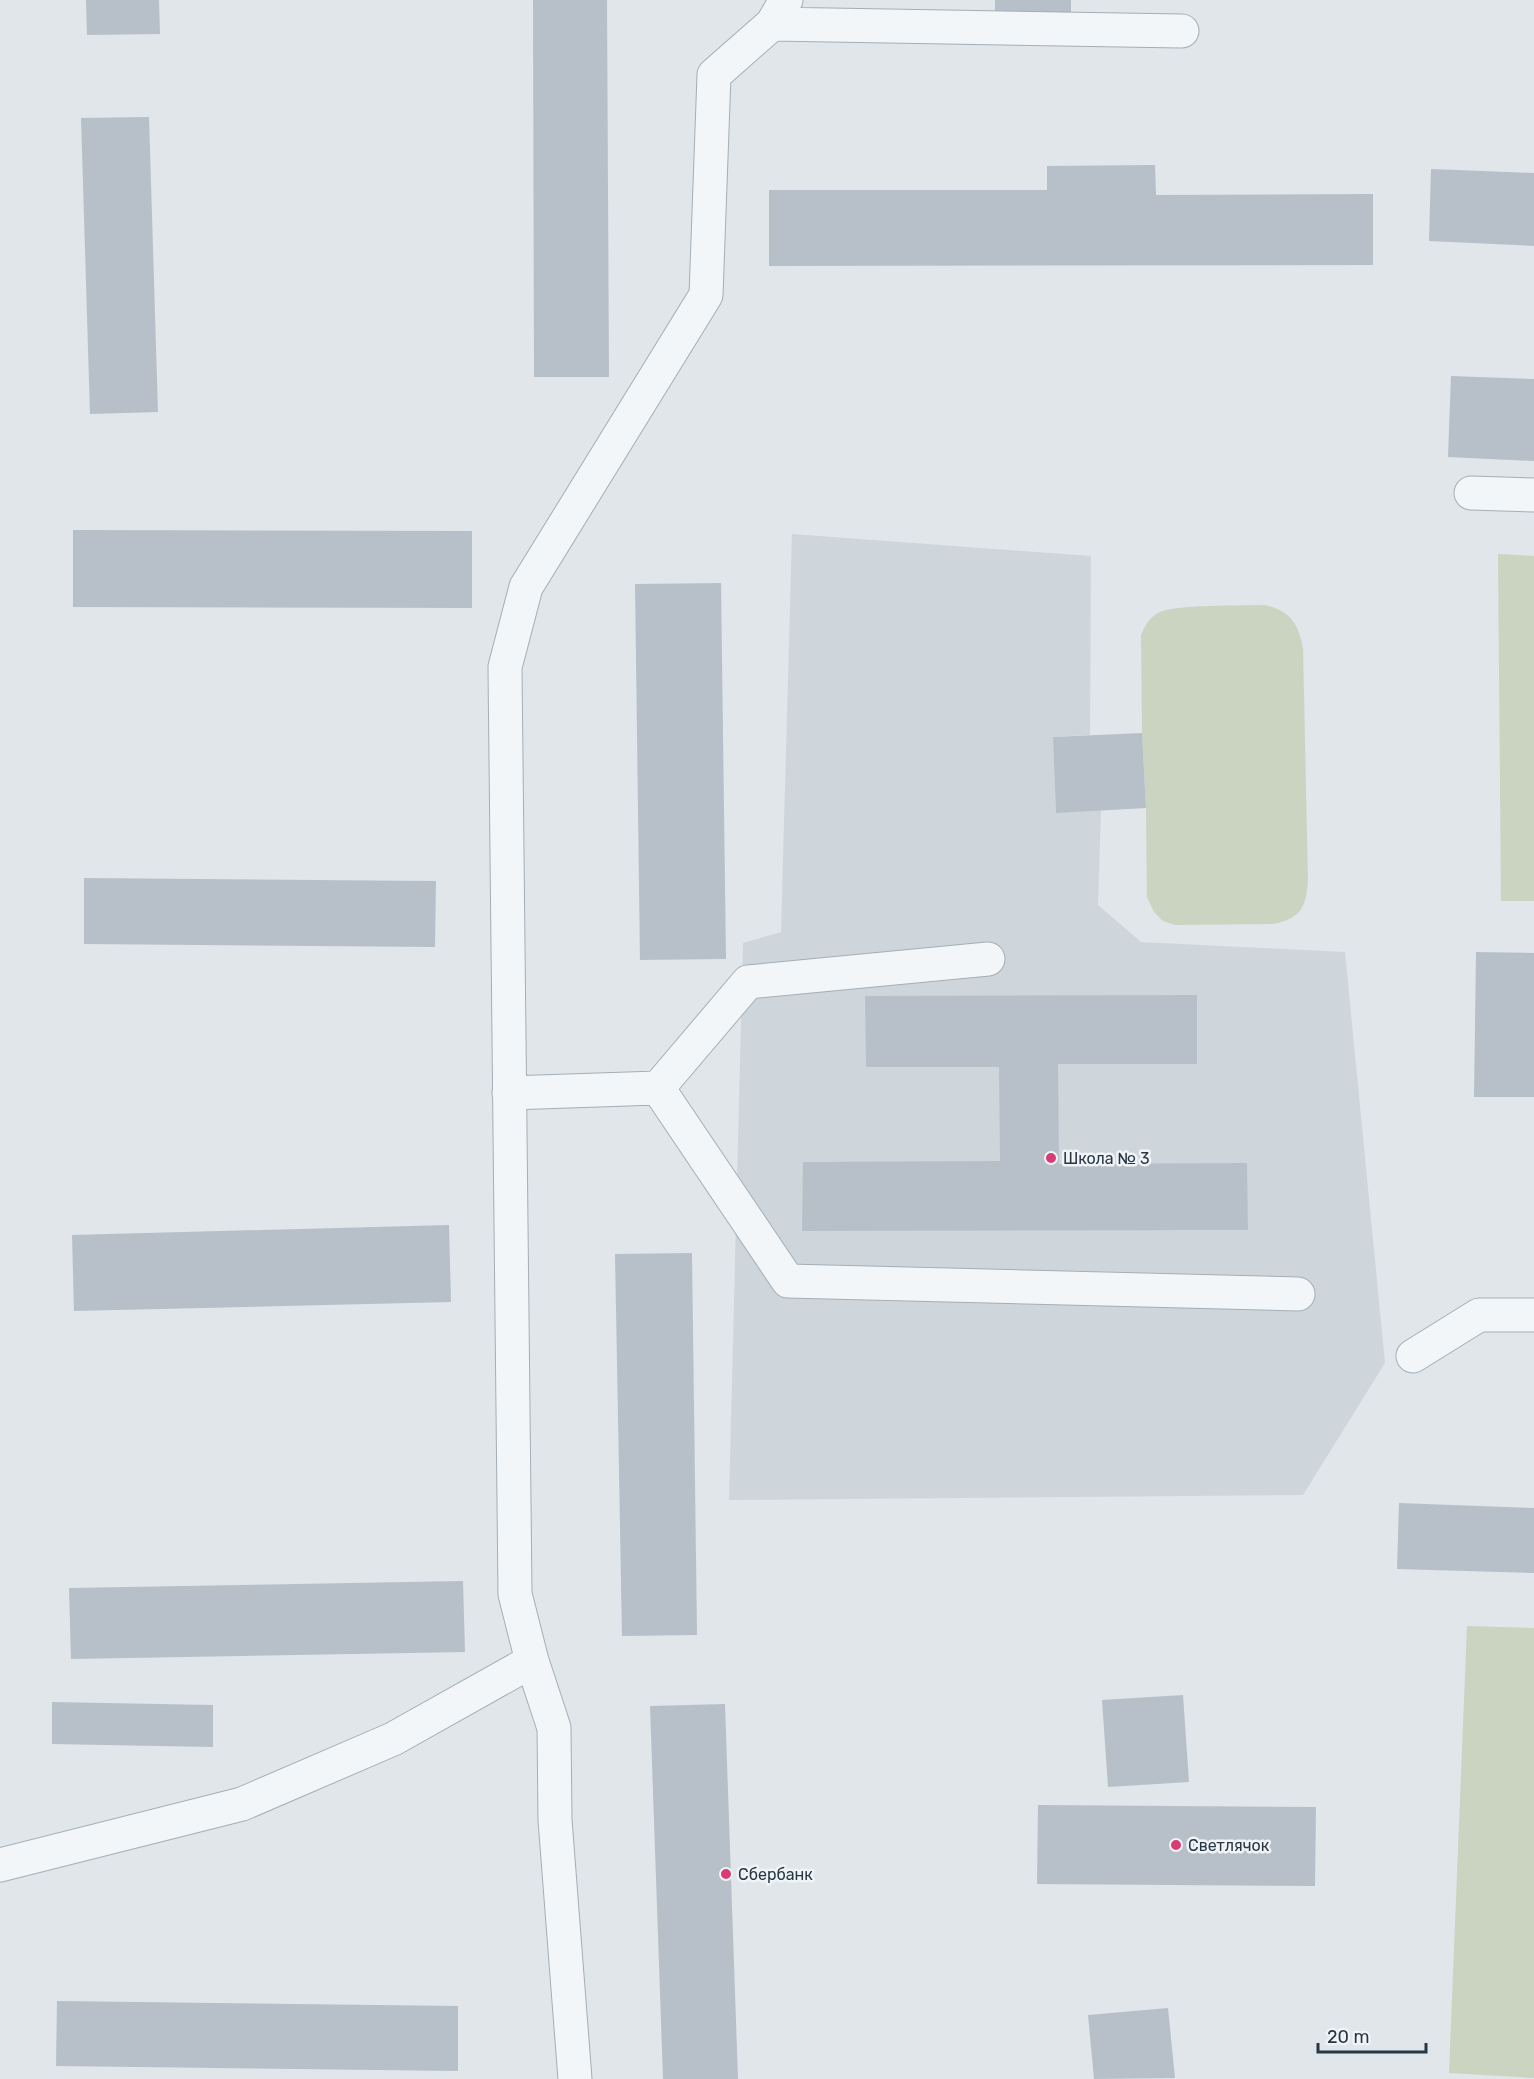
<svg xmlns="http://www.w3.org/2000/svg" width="1534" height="2079" font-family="Rubik,sans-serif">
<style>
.built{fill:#ced6dc}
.green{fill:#cad4c0}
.building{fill:#b7c0c8}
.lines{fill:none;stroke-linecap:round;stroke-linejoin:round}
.minor-casing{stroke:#a5aeb5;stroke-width:35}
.minor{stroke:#f3f6f8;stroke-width:33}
.poi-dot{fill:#d73d74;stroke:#f0f4f7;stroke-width:2}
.labels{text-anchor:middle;stroke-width:5;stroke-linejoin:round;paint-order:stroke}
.poi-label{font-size:16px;fill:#273743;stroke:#f0f4f7;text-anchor:start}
</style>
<rect width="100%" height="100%" fill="#e0e6ea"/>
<!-- built -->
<path class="built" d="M792,534L1091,556L1090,735L1053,737L1056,812L1101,810L1098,905L1141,942L1345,952L1385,1363L1303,1495L729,1500L743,943L781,932Z"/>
<!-- green -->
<path class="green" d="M1498,554L1534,556V901H1501Z
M1265,605C1290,611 1298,623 1303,648L1308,881C1306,907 1301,918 1274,924L1175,925L1163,921L1154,912L1147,897L1146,808L1142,733L1141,635C1145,626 1149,618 1158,613C1173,604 1244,606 1265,605Z
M1467,1626L1534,1628V2078L1449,2073Z"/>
<!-- building -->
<path class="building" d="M86,0H159L160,34L87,35Z
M533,0H607L609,377H534Z
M995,0H1071V14H995Z
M149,117L158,412L90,414L81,118Z
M1155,165L1156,195L1373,194V265L769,266V190H1047V166Z
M1431,169L1534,173V246L1429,241Z
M1451,376L1534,379V461L1448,457Z
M73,530L472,531V608L73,607Z
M721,583L726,959L640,960L635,584Z
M1142,733L1146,808L1056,813L1053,737Z
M84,878L436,881L435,947L84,944Z
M1476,952L1534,953V1097H1474Z
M1197,995V1064H1058L1059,1164L1247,1163L1248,1230L802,1231L803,1162L1000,1161L999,1067H866L865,996Z
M449,1225L451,1302L74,1311L72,1235Z
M692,1253L697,1635L622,1636L615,1254Z
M1399,1503L1534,1508V1573L1397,1569Z
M463,1581L465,1652L71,1659L69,1588Z
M1183,1695L1189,1782L1108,1787L1102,1700Z
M52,1702L213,1705V1747L52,1744Z
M725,1704L738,2079H663L650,1706Z
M1038,1805L1316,1807L1315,1886L1037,1884Z
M57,2001L458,2006V2071L56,2066Z
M1168,2008L1175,2078L1094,2079L1088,2015Z"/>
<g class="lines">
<!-- minor casing -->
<g class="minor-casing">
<path id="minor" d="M772,24L1182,31
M1471,493L1534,495
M658,1088L748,982L988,959
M509,1093L658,1088L788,1281L1298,1294
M1413,1356L1479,1315H1534
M0,1865L242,1804L393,1739L532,1661
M575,2079L555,1820L554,1728L532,1661L515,1594L505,667L526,587L706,295L714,75L772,24L786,0"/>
</g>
<!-- minor -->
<use href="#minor" class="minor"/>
</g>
<!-- markers -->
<g class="poi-dot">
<circle cx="1051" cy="1158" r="6"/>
<circle cx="1176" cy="1845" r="6"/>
<circle cx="726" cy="1874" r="6"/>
</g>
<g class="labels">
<!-- poi labels -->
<g class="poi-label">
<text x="1063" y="1164">Школа № 3</text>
<text x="1188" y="1851">Светлячок</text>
<text x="738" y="1880">Сбербанк</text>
</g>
</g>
<!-- scale -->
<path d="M1318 2043v9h108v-9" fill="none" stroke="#273743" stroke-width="3"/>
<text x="1327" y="2043" font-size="18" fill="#273743" stroke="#f0f4f7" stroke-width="4.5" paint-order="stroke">20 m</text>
</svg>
